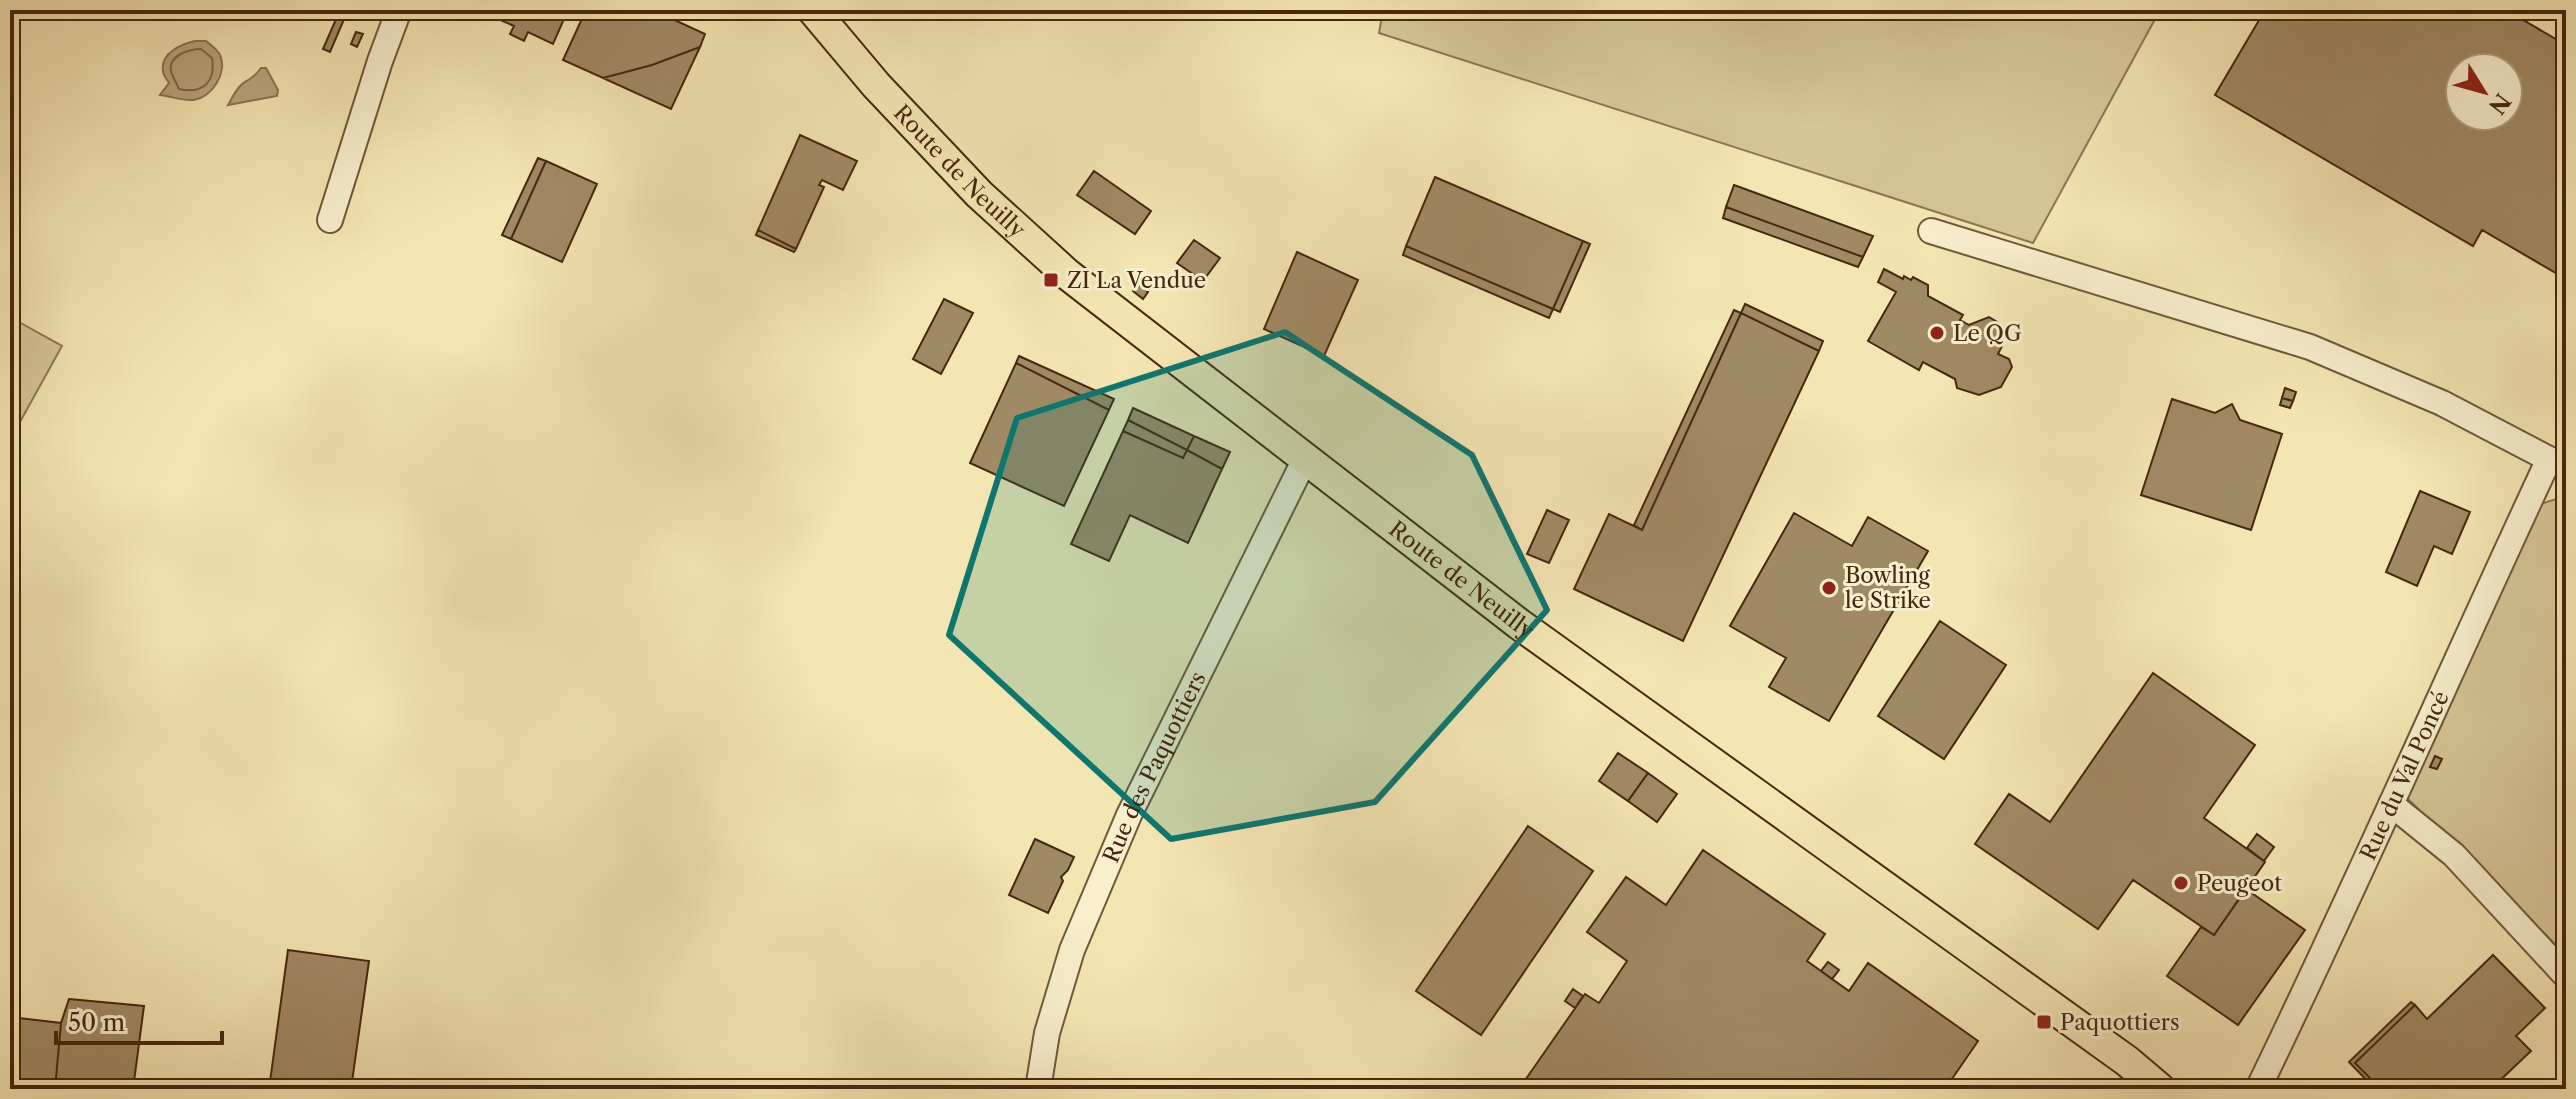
<svg xmlns="http://www.w3.org/2000/svg" width="2576" height="1099" font-family="'Libre Caslon Text',serif">
<style>
.green{fill:#d6c697;stroke:#8e7654;stroke-width:2}
.water{fill:#b9a57c;stroke:#8b7351;stroke-width:2}
.lines{fill:none;stroke-linecap:round;stroke-linejoin:round}
.shore{stroke:#806646;stroke-width:2}
.building{fill:#a08a65;stroke:#462710;stroke-width:2;fill-rule:evenodd}
.minor-casing{stroke:#725739;stroke-width:28}
.major-casing{stroke:#462710;stroke-width:34}
.minor{stroke:#f8efce;stroke-width:24}
.major{stroke:#f4e6b3;stroke-width:30}
.marked{fill:#0f766e;fill-opacity:0.2;stroke:#0f766e;stroke-width:6;stroke-linejoin:round}
.poi-dot{fill:#8f2418;stroke:#f8efce;stroke-width:3}
.labels{text-anchor:middle;stroke-width:6;stroke-linejoin:round;paint-order:stroke}
.street-label{font-size:22px;fill:#462710;stroke:#f8efce}
.poi-label{font-size:22px;fill:#462710;stroke:#f8efce;text-anchor:start}
</style>
<rect width="100%" height="100%" fill="#f4e6b3"/>
<filter id="stains"><feTurbulence type="fractalNoise" baseFrequency=".0025" numOctaves="4"/><feColorMatrix values="0 0 0 0 .2 0 0 0 0 .09 0 0 0 0 .02 0 0 0 .5 -.17"/></filter>
<radialGradient id="worn" r=".72"><stop offset=".6" stop-color="#630" stop-opacity="0"/><stop offset="1" stop-color="#630" stop-opacity=".3"/></radialGradient>
<!-- green -->
<path class="green" d="M1383,10H2160L2033,243L1379,33Z
M10,317L62,346L10,440Z
M2566,496V955L2401,792L2540,504Z"/>
<!-- water -->
<path class="water" d="M195,41H206C210,44 218,50 220,55C228,72 212,98 193,100C183,101 170,96 160,95L169,83C167,79 163,76 163,71C160,53 182,44 195,41Z
M261,68H266L278,90L277,96L228,105C233,97 237,86 245,82C253,77 255,76 261,68Z"/>
<g class="lines">
<!-- shore -->
<path class="shore" d="M201,49L212,58C216,83 202,94 179,89C177,84 172,76 171,71C168,55 190,49 201,49Z"/>
</g>
<!-- building -->
<path class="building" d="M340,10H348L330,52L323,49Z
M491,10H568L553,44L528,32L524,41L510,34L514,26L489,15Z
M586,10H653L705,34L700,47L652,65L603,78L563,60Z
M2265,10H2506L2566,45V279L2482,230L2473,246L2215,95ZM2460,68H2508V116H2460Z
M356,32L363,34L357,47L351,44Z
M700,47L671,109L603,78L652,65Z
M800,135L857,161L843,190L822,180L819,185L824,187L796,249L758,230Z
M538,158L546,161L511,239L502,235Z
M546,161L597,184L562,262L511,239Z
M1094,171L1151,211L1135,234L1077,195Z
M1435,177L1583,241L1553,309L1406,246Z
M1734,185L1873,236L1863,257L1726,207Z
M1726,207L1863,257L1858,267L1723,218Z
M758,230L796,249L794,252L756,235Z
M1194,240L1220,258L1203,281L1177,263Z
M1583,241L1590,244L1560,312L1553,309Z
M1406,246L1553,309L1549,318L1403,255Z
M1297,252L1358,280L1324,356L1264,329Z
M1884,269L1903,279L1904,276L1911,280L1913,277L1928,285V296L1963,315L1960,320L1969,325L1989,317L1997,322L2004,342L1998,354L2009,359L2012,367L2001,387L1979,395L1957,388L1955,379L1923,362L1919,370L1868,341L1896,292L1878,282Z
M1137,284L1148,292L1143,299L1133,291Z
M944,299L973,313L941,374L913,359Z
M1745,304L1823,341L1819,351L1741,313Z
M1734,310L1741,313L1642,530L1634,525Z
M1741,313L1819,351L1683,641L1574,589L1609,514L1642,530Z
M1019,356L1114,399L1109,410L1016,363Z
M1016,363L1109,410L1064,506L970,463Z
M2285,388L2296,392L2293,401L2282,398Z
M2282,398L2293,401L2290,408L2280,405Z
M2172,399L2215,413L2232,404L2240,420L2282,434L2251,530L2141,495Z
M1133,408L1194,436L1187,450L1128,420Z
M1128,420L1187,450L1183,458L1123,431Z
M1123,431L1183,458L1187,450L1222,469L1188,543L1130,515L1109,561L1071,544Z
M1194,436L1230,452L1222,469L1187,450Z
M2420,491L2470,512L2452,554L2434,546L2417,586L2386,572Z
M1547,510L1569,520L1549,563L1527,554Z
M1794,513L1852,546L1868,517L1928,551L1829,721L1769,687L1786,658L1730,626Z
M1940,621L2006,665L1944,759L1878,716Z
M2153,673L2255,745L2204,818L2265,862L2214,935L2133,880L2098,929L1975,844L2009,794L2050,822Z
M1618,753L1648,773L1628,801L1599,781Z
M2435,756L2442,759L2437,769L2430,767Z
M1648,773L1677,794L1657,822L1628,801Z
M1528,826L1593,871L1481,1035L1416,991Z
M2257,834L2274,847L2264,861L2247,848Z
M1035,839L1074,857L1068,870L1061,877L1063,881L1048,913L1009,895Z
M1703,850L1825,934L1807,961L1849,991L1868,963L1978,1041L1945,1089H1519L1585,994L1599,1003L1627,961L1587,932L1626,877L1666,905Z
M2246,889L2305,930L2238,1025L2167,976L2201,927L2214,935Z
M288,950L369,961L351,1089H269Z
M2493,955L2545,1008L2516,1036L2531,1051L2493,1087L2494,1089H2381L2355,1063L2415,1005L2427,1019Z
M1828,962L1839,970L1832,979L1821,971Z
M1573,989L1583,996L1575,1008L1565,1001Z
M69,999L144,1006L133,1089H55L61,1023Z
M2411,1002L2415,1005L2355,1063L2381,1089H2375L2349,1062Z
M10,1017L61,1023L55,1089H10Z"/>
<g class="lines">
<!-- minor casing -->
<g class="minor-casing">
<g id="minor">
<path d="M330,220L380,61L399,10"/>
<path d="M1931,231L2310,347L2442,403L2566,468"/>
<path d="M2391,804L2454,855L2566,976"/>
<path id="s1" d="M1038,1089L1047,1033L1072,950L1129,815L1305,459"/>
<path id="s2" d="M2258,1089C2359,881 2451,669 2549,459"/>
</g>
</g>
<!-- major casing -->
<g class="major-casing">
<g id="major">
<path id="s3" d="M813,10L876,85L979,194L1067,274L1519,624L2127,1061L2160,1089"/>
</g>
</g>
<!-- minor -->
<use href="#minor" class="minor"/>
<!-- major -->
<use href="#major" class="major"/>
</g>
<!-- marked area -->
<path class="marked" d="M1285,332L1472,455L1547,610L1375,802L1171,839L949,635L1017,418Z"/>
<!-- markers -->
<g class="poi-dot">
<rect x="1043" y="272" width="16" height="16" rx="4"/>
<circle cx="1937" cy="333" r="8"/>
<circle cx="1829" cy="588" r="8"/>
<circle cx="2181" cy="883" r="8"/>
<rect x="2036" y="1014" width="16" height="16" rx="4"/>
</g>
<g class="labels">
<!-- street labels -->
<g class="street-label">
<text dy="8" stroke="none"><textPath href="#s3" startOffset="218">Route de Neuilly</textPath></text>
<text dy="8" stroke="none"><textPath href="#s3" startOffset="866">Route de Neuilly</textPath></text>
<text dy="8" stroke="none"><textPath href="#s1" startOffset="344">Rue des Paquottiers</textPath></text>
<text dy="8" stroke="none"><textPath href="#s2" startOffset="346">Rue du Val Poncé</textPath></text>
</g>
<!-- poi labels -->
<g class="poi-label">
<text x="1067" y="288">ZI La Vendue</text>
<text x="1953" y="341">Le QG</text>
<text x="1845" y="583">Bowling<tspan x="1845" dy="25">le Strike</tspan></text>
<text x="2197" y="891">Peugeot</text>
<text x="2060" y="1030">Paquottiers</text>
</g>
</g>
<!-- margin -->
<rect width="2576" height="1099" fill="none" stroke="#f4e6b3" stroke-width="40"/>
<rect x="12" y="12" width="2552" height="1075" fill="none" stroke="#462710" stroke-width="4"/>
<rect x="20" y="20" width="2536" height="1059" fill="none" stroke="#462710" stroke-width="2"/>
<!-- north arrow -->
<g transform="translate(2484 92) rotate(127)"><circle r="38" fill="#f8efce" stroke="#b19f82" stroke-width="2"/>
<path d="M0-6L14 30L0 20L-14 30Z" fill="#8f2418"/>
<text y="-12" font-size="22" font-weight="bold" text-anchor="middle" fill="#462710">N</text>
</g>
<!-- scale -->
<path d="M56 1031v12h166v-12" fill="none" stroke="#462710" stroke-width="4"/>
<text x="68" y="1031" font-size="24" fill="#462710" stroke="#f8efce" stroke-width="6" paint-order="stroke">50 m</text>
<rect width="100%" height="100%" filter="url(#stains)"/>
<rect width="100%" height="100%" fill="url(#worn)"/>
</svg>
